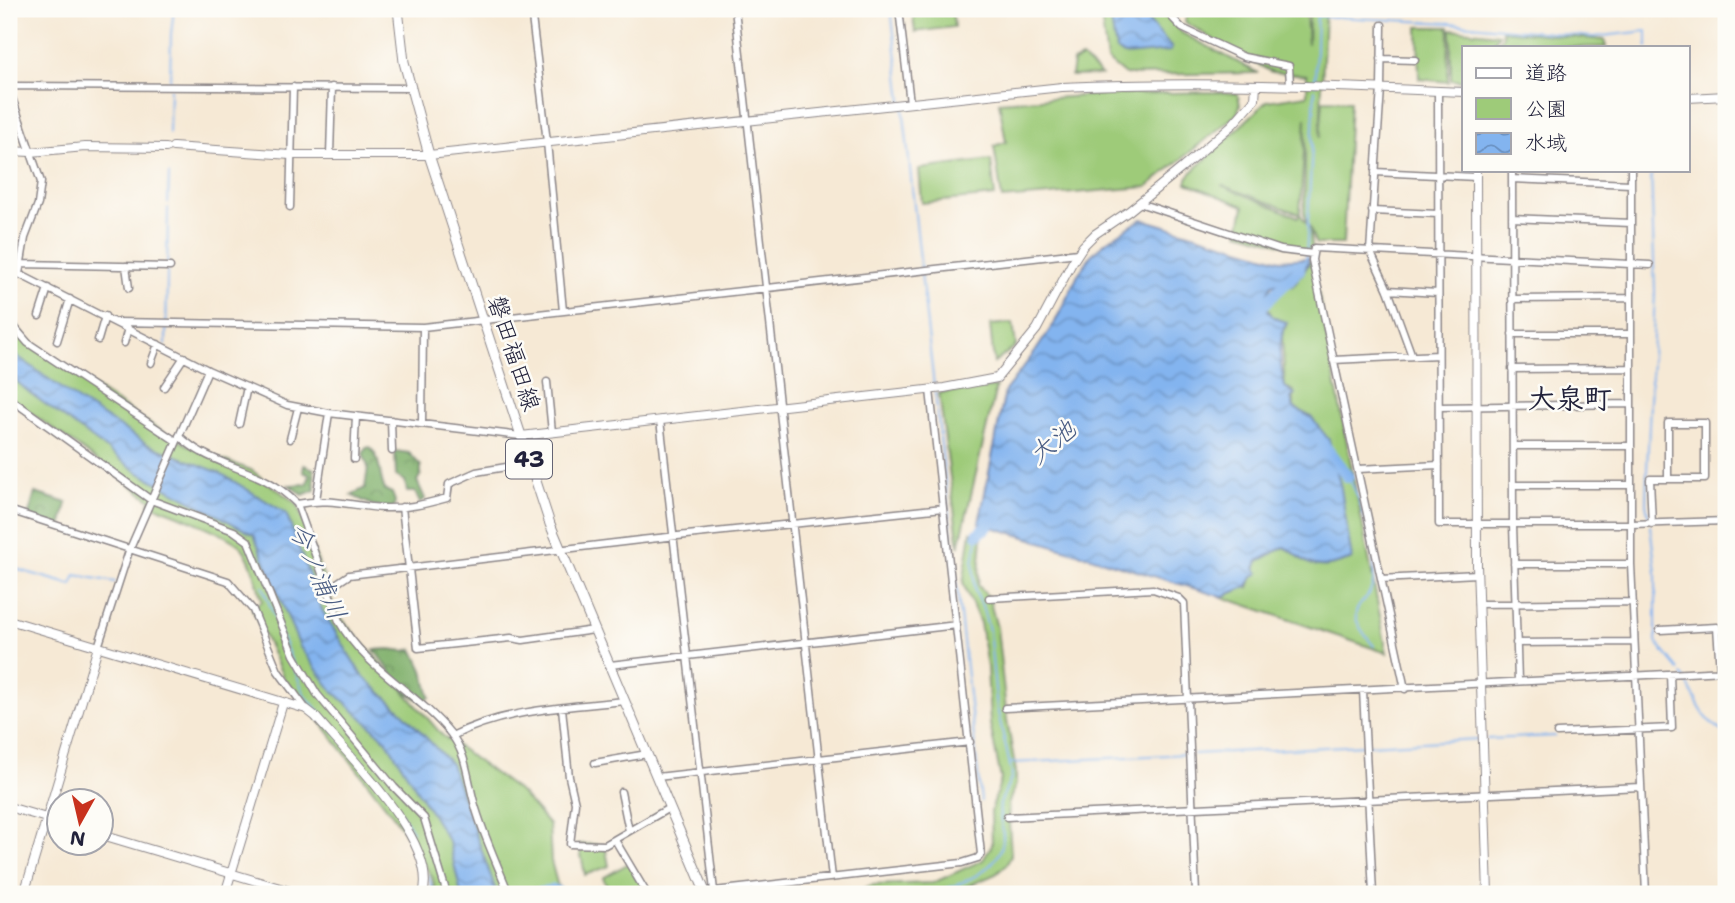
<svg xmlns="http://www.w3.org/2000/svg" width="1735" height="903" font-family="'Shantell Sans','Klee One',sans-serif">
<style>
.green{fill:#9ecb79;stroke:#60765a;stroke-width:2;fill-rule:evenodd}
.forest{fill:url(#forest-crowns);stroke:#506852;stroke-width:2}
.water{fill:url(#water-waves);stroke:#526b95;stroke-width:2}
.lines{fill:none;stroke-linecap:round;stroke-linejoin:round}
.stream{stroke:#83b4ef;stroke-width:2}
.river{stroke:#83b4ef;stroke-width:12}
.street-casing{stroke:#8c8688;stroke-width:9}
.secondary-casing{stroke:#8c8688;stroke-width:10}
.primary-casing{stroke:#8c8688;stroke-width:11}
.street{stroke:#fff;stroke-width:6}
.secondary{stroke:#fff;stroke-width:8}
.primary{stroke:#fff;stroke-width:9}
.labels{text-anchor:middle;stroke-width:5;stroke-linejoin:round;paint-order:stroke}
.shield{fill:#fdfcf7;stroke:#646373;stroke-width:2}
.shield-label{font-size:23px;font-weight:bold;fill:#22223b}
.street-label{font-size:24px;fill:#22223b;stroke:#fdfcf7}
.water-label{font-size:26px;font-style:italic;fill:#495c83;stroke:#fdfcf7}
.quarter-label{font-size:28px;font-weight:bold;fill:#22223b;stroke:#fdfcf7}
</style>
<defs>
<pattern id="forest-crowns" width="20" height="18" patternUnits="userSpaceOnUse" patternTransform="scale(1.75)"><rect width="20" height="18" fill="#7eaf69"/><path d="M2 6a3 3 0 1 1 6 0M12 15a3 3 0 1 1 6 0" fill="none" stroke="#678e58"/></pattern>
<pattern id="water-waves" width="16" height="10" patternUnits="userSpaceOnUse" patternTransform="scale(1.75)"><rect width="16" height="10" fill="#83b4ef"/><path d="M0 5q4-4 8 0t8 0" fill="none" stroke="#6b92c3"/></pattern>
</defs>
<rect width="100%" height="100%" fill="#fdfcf7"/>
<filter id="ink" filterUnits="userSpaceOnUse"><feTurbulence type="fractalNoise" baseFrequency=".0143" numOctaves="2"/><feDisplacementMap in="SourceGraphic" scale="14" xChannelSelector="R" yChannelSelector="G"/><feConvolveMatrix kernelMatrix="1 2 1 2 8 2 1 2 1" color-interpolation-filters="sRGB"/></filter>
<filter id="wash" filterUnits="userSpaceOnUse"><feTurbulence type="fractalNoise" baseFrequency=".00686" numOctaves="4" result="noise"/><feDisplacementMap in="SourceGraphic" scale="28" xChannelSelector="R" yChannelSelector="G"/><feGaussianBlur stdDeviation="1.57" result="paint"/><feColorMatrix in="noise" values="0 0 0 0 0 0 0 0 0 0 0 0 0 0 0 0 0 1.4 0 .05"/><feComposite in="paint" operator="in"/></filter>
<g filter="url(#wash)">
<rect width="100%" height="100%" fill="#f6e9d5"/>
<!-- green -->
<path class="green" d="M912,9H952L954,27L915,32Z
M1100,9H1161L1182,33L1258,73L1125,75L1107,60Z
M1188,9H1237L1306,15L1308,44L1309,13L1286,9H1325L1320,138L1323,100L1350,101L1343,244H1316L1309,226L1313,251L1299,249L1239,232L1244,206L1187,183V178L1190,174L1267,101L1307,95V75L1272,72L1239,55L1185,22ZM1306,118L1304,212L1308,226L1300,214ZM1221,185L1300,214L1298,217Z
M1418,27H1449L1448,82L1419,79Z
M1451,29L1499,34L1491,47H1464V81L1451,80Z
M1502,30L1604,40L1606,47H1495L1503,36Z
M1082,58L1101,75L1071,76L1073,62Z
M1220,92L1238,94L1240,105L1237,114L1147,187L1002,199L994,146L1006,142L999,102L1110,94Z
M991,160L995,196L922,203L919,169Z
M1312,260L1387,653L1222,597L1248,586L1249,588L1258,561L1284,547C1294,551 1299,559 1308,563C1323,570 1338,564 1352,559L1311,417L1294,408V391L1285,387L1282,335L1287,323L1272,317L1266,302L1269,289L1293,286Z
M9,312L28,343L158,429L203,453L251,470L297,504L336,612L442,735L521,793L549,825L551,861L558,887L568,894H436L432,877L395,818L308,706L285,681L252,608L262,601C257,583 253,564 243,549C234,536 167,510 149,504L151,500L9,397Z
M1013,323L1016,346L994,363L990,325Z
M996,387L959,547L939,393Z
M971,532L982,538L978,585L989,598L997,628L1007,720L1016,772V784L1008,804L1011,856L1007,864L996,874L950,894H854L871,885L933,883L983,860L992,845L991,811L1001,779L990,724L987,667L980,623L963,583Z
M579,844L605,845L609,866L585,875Z
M629,863L646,893L611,894L603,878Z"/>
<!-- forest -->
<path class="forest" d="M370,447C382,460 378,475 385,490L392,493L395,501L394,508L376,507L351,495L365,488L368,467L363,454L366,448Z
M395,451L409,453L421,466V474L417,481L425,499L420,503L415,492H407L405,481L396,476Z
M304,465L314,469L315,490L303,495L289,485L307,484L310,475L303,472Z
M35,493L67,503L61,528L28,517Z
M390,649L404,651L413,649L423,670L430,697L423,702L408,693L374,650Z"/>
<!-- water -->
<path class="water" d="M1109,9H1138L1172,48L1170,51L1124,55L1116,50Z
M1142,219L1280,260L1309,258C1303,284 1293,278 1272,285C1260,303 1266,318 1287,322C1277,340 1280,367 1285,387L1295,394L1291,398L1294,408L1311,417L1329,440L1341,488L1352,559C1338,564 1323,570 1308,563C1299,558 1294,551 1284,547L1258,561L1255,568L1259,573L1252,577L1248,586L1222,597L979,523L1005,391L1035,352L1055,322L1079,273L1092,254L1107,241Z
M9,350L79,401L149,445L220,473L286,513L322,610L361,674L405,715L451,764L497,894H461L449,842L386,740L332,690L300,647L254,535L139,473L30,393L9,375Z"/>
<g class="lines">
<!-- stream -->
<path class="stream" d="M891,9L902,101
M1317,16L1451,23L1593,37L1647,31V47
M170,83L171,34L174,9
M1315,85L1317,9
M903,106L921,268
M169,133L170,89
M168,203L169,174
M1306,259L1315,90
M921,273L934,386
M166,344L168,208
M935,392L981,801
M1348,477C1362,501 1376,547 1374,576C1372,612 1334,600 1374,646
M1649,518L1646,504L1647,470L1655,292L1651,170
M1650,526L1656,572V642L1679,670
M9,567L72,585L76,575L115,582
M263,587L304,694L362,763
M1682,675C1699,700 1697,716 1726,734
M1487,739L1555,736
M1368,745L1478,739
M1194,754L1363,745
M1011,763L1188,754
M396,806L412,831
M428,875L434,894
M870,894H903
M933,894C960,884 1004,870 1003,836C1003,825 998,814 1000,804C1003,793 1010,785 1012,774L997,708L989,630L982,606L975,591L973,562L978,534"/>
<!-- river -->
<path class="river" d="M1255,313L1299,270
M1323,444L1348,477
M978,534L999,516
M537,894L553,890L560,894"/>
</g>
</g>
<g filter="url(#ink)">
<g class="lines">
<!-- street casing -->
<g class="street-casing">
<path id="street" d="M531,9L547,142L563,311
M735,9L832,878
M899,9L910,103
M1164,9L1182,28L1244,57L1289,66L1290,86
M1382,25L1381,88L1370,251L1388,290L1412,356
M1381,59L1415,60
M9,86L410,88
M9,89L41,182L38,204L25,238L19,274L208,370L287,405L329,413L521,436
M1438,91L1439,524H1631L1726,521
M330,155L332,87
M1512,170L1513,525L1518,681
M1631,170V564L1646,894
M1375,172L1476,177
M1512,179L1631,184
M1139,203L1281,250L1313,254
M290,207L293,87
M1372,211L1438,214
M1512,218L1631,223
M21,264L170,267
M126,266L129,288
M1388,290L1438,293
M1512,299L1631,298
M39,316L48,288
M9,321L28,343L176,441
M116,322L423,327L1078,253
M1512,334H1631
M98,340L105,316
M57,341L70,299
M124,343L128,328
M1333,360L1438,355
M151,363L158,344
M1512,369L1631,368
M547,382L552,432
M164,387L184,357
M9,398L151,500L234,531L248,541L294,655L317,694L394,787L424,818L447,894
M1439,407L1631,404
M391,420L392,451
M660,420L714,891
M239,424L247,387
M422,424L423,327
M179,436C186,442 193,448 201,452C237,472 266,472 297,504L339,621C365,669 417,692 451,734C465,752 467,773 472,794C479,826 497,863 509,894
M290,439L298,408
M1513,446H1631
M354,459L356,416
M1358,469L1439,465
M1513,485H1631
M316,500L329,413
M297,504C329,497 352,506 383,508C406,509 425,504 447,498L449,484L476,472L530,463
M402,507L418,648L511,638L523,640L594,630
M9,510L228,581L253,610L278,671L306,709
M1652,524L1650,479H1705V423H1668V479
M1514,564H1631
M1381,579L1477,574
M337,583L349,575L640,540L943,508
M989,598L1153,589L1179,598L1184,603L1196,894
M1478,604L1632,602
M1660,630L1717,627L1720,671
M1516,643L1634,642
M98,647L129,551L208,370
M610,665L957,625
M1405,689L1312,260L1314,248L1650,265
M1363,690L1373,894
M562,708L569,777L575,803L570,844L605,845L669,808
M1005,708L1726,671
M1557,733L1672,728L1670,674
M452,736C505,709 567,707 625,701
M595,763L647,754
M657,777L970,742
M621,792L629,831
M1007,817L1640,787
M615,840L647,894
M705,892L962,863L978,858L981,854L930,390"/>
</g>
<!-- secondary casing -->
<g class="secondary-casing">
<path id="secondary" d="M1688,98L1726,96
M173,147L291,155H429L1062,87C1196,81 1330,86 1464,92
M9,151L31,152L85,147L166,148
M1476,170L1477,565L1488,894
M521,436L944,388L997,378L1037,329L1072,263L1083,246L1095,234L1129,211L1182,168L1233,124L1255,99L1256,85
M9,620L306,709L315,716C347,754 439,842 423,894
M9,807L60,822
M102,835L300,894
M24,894L98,647
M225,894L283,703"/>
</g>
<!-- primary casing -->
<g class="primary-casing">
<path id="primary" d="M398,9L404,62L429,155L550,524L706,894"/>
</g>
<!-- street -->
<use href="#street" class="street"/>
<!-- secondary -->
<use href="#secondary" class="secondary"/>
<!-- primary -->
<use href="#primary" class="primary"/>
</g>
</g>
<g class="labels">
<!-- shield labels -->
<rect class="shield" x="506" y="439.5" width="46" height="39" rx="5"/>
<g class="shield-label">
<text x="529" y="467">43</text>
</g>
<!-- street labels -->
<g class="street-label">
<text transform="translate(514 353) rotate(72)" y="8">磐田福田線</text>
</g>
<!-- water labels -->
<g class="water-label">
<text transform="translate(1052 442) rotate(-40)" y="9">大池</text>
<text transform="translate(318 571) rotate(66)" y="9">今ノ浦川</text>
</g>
<!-- quarter labels -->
<g class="quarter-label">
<text x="1570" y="408">大泉町</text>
</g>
</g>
<!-- margin -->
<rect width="1735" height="903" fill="none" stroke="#fdfcf7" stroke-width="35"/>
<!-- legend -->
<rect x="1462" y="46" width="228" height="126" fill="#fdfcf7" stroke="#a5a5ac" stroke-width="2"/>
<rect x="1476" y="68" width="35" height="10" fill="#ffffff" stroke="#a5a5ac" stroke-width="2"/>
<text x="1525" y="80" font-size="21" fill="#22223b">道路</text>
<rect x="1476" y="98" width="35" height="21" fill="#9ecb79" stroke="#a5a5ac" stroke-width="2"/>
<text x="1525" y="116" font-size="21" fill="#22223b">公園</text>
<rect x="1476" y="133" width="35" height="21" fill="url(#water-waves)" stroke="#a5a5ac" stroke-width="2"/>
<text x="1525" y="150" font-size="21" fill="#22223b">水域</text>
<!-- north arrow -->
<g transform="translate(80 822) rotate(188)"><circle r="33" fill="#fdfcf7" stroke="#a5a5ac" stroke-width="2"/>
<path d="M0-5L12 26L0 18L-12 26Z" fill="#c8321e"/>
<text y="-10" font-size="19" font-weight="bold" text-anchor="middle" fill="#22223b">N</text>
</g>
</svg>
